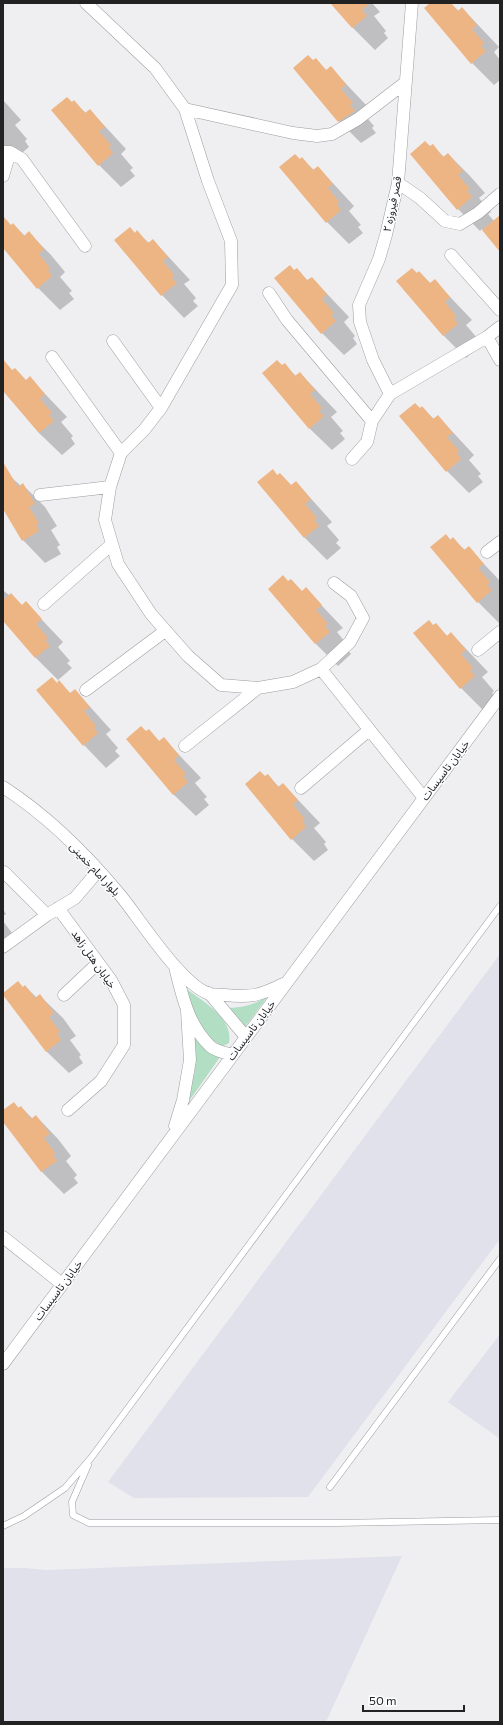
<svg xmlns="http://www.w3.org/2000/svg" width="503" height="1725" font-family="Commissioner,'Noto Sans Arabic',sans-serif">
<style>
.built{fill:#e0e1eb}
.green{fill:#b2dec4}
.shadow{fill:#0003}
.building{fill:#eeb584}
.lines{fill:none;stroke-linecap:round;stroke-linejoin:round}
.lane-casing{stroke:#9c9d9f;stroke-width:7}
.street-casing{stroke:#9c9d9f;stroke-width:13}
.lane{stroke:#fff;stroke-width:6}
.street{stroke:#fff;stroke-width:12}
.labels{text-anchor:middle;stroke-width:3;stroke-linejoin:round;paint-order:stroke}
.street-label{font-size:11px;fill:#222223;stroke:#fcfdff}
</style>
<rect width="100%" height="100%" fill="#efeff2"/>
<!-- built -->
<path class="built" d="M500,954V1239L308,1497L134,1498L108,1482Z
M500,1334V1439L448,1402Z
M402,1556L326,1722H3V1568H25L46,1570Z"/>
<!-- green -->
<path class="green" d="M180,984C198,999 234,1016 229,1043L223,1046C201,1038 190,1004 180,984Z
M268,996L245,1027L228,1008C244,1007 254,1005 268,996Z
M194,1035C202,1047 205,1053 220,1057L185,1107L195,1071Z"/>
<!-- shadow -->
<path class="shadow" d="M332,3H372L380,12L374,16L386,31L384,33L388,38L375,50L353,28Z
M432,3H450L459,11L462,8L499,47L494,52L500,60V80L494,85L472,63Z
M316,59L327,71L331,68L368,107L362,112L374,126L372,128L376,133L361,143L339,121L313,61Z
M3,100L21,120L15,125L27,139L25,141L29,147L16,158L3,145Z
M74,102L86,113L90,110L126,149L121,154L133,168L130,170L135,176L121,187L99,165L72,103Z
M433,146L444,157L448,154L470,176L485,193L479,198L491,212L488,214L494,221H500V250L482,229L480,231L458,209L431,147Z
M302,159L314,170L318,167L354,206L349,211L361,225L358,227L363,233L349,244L327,222L281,167Z
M3,224L11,226L13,224L25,236L29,233L51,255L65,272L60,277L72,291L69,293L74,299L60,310L38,288L3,246Z
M137,232L149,243L153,240L190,280L184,284L196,298L193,301L198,306L184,318L162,295L116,240Z
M297,269L308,281L312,278L349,317L344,322L355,336L353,338L357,344L344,355L322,333L295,271Z
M419,272L431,284L435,281L472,320L466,325L478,339L480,346L466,358L444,336L398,281Z
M285,365L296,376L300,373L337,412L331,417L343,431L340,433L345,439L332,450L309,428L282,366Z
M3,370L13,371L26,381L30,378L67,417L61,422L73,436L71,438L75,444L62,455L39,433L3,390Z
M422,407L434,419L438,416L474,455L469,460L481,474L478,476L483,482L469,493L447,471L420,409Z
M3,470L21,486L23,485L45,507L57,526L51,530L60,545L57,547L61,554L45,563L23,540L3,507Z
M273,471L278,476L280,474L292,486L296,482L332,522L327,526L339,540L336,543L341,548L327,560L305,538L259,483Z
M446,535L451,540L453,539L465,550L468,547L500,581V624L478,602Z
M289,582L303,592L306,589L343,628L337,632L349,647L347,649L351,654L338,666L316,644Z
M4,591L23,606L26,603L63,642L58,647L70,661L67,663L72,668L58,680L36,658L3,619Z
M436,624L447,636L451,633L488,672L482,677L494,691L492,693L496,699L483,710L461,688L434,626Z
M59,682L71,694L75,690L111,730L106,734L118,748L115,751L120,756L106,768L84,745L38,690Z
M149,730L160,742L164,739L201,778L195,783L207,797L204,799L209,805L196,816L173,794L146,732Z
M268,775L279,787L283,784L320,823L314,828L326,842L324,844L328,850L314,861L292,839L265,777Z
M3,909L6,914L3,916Z
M3,921L12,933L9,935L13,940L3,948Z
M25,986L37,998L40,996L63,1018L76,1036L70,1040L81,1055L79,1057L83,1063L69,1073L46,1051L23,988Z
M14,1103L19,1108L21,1107L33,1119L36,1116L58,1139L71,1156L66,1161L77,1175L74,1178L78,1183L64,1194L42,1172L3,1120V1111Z"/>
<!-- building -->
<path class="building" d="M330,3H370L362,10L367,16L352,28Z
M430,3H451L458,11L462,7L477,25L472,29L484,43L481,46L486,51L471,64L424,8Z
M308,55L313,60L316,58L326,70L331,66L346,84L341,89L353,103L350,105L355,111L338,122L293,68Z
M67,97L72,102L74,100L85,113L90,109L105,127L99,131L111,145L109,148L113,153L98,166L51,110Z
M425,141L430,146L433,144L443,157L448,153L463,171L458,175L470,189L467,191L472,197L457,210L410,154Z
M295,154L300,159L302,157L313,170L318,166L333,184L328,188L339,202L337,205L341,210L326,223L279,167Z
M500,215V252L482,230Z
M3,216L11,225L13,223L24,236L29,231L44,249L39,254L50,268L48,270L52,276L37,289L3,248Z
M130,227L135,233L137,230L148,243L153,239L168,257L163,261L174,275L172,278L177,283L161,296L114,240Z
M290,265L294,270L297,268L307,280L312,277L327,294L322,299L334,313L331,315L336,321L321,334L274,278Z
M412,268L417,273L419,271L430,283L435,279L450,297L445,302L456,316L454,318L458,324L443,336L396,281Z
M3,359L12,370L15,368L26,380L30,376L45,394L40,399L52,413L49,415L54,421L39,433L3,391Z
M277,360L282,365L285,363L295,376L300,372L315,390L310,394L322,408L319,411L324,416L309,429L262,373Z
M415,403L420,408L422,406L433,419L438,415L453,433L447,437L459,451L457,453L461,459L446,472L399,416Z
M3,462L18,487L23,483L35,504L29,507L39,523L36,525L39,531L22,541L3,509Z
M273,469L277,475L280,473L291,485L296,481L311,499L305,504L317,518L314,520L319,526L304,538L257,482Z
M446,534L450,540L453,537L464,550L469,546L484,564L478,568L490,582L487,585L492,590L477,603L430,547Z
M283,575L288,581L291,579L302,591L306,587L322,605L316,610L328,624L325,626L330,632L315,644L268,589Z
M11,593L22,605L26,601L42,619L36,624L48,638L45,640L50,646L35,658L3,621V600Z
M429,620L433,625L436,623L447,636L451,632L466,650L461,654L473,668L470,670L475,676L460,689L413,633Z
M52,677L57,683L59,680L70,693L75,689L90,707L84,711L96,726L94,728L98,733L83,746L36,690Z
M141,726L146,731L149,729L159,741L164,737L179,755L174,760L186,774L183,776L188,782L173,795L126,739Z
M260,771L265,776L268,774L278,787L283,783L298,800L293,805L305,819L302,821L306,827L291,840L245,784Z
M18,981L23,987L25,985L35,998L40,994L54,1013L49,1017L60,1032L57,1034L61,1040L46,1052L3,995V993Z
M14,1102L18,1108L21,1106L31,1119L36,1115L50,1134L44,1138L55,1153L53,1155L57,1161L41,1172L3,1122V1110Z"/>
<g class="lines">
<!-- lane casing -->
<g class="lane-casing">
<path id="lane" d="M88,1465L72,1502L73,1515L89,1523H336L500,1520
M330,1487L500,1259
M3,1526L24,1516L65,1488L91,1458L500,906"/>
</g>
<!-- street casing -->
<g class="street-casing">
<path id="street" d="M86,3L155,68L185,109L208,181L231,241L232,285L161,408L113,341
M185,109L293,133L317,136L332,134L358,119L406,82
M3,152H10L22,159L85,246
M3,176L10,152
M398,183L420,198L445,221L460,224L478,213L500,194
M451,255L500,310
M269,293L287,320L372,421
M500,327L487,337L500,360
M52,357L121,453
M390,394L373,360L360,322L359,305L379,259L386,235L398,183L412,3
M161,408L144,430L121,453L110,487L105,520L118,564L151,614L188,656L221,685L258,688L293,682L321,669L350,642L363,618L351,596L334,583
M352,459L367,442L372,421L390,394L487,337
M40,495L110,487
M487,552L500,542
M44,604L112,544
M478,650L500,632
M321,669L424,798
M86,690L165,631
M185,746L258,688
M3,787C48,816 87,855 121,896C141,921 179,981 207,993C213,995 220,995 225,995C251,998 261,995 283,984
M301,788L369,730
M4,872L47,915
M58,908L111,980L124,1005V1045L101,1081L68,1110
M3,947L47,915L75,898L98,871
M175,967C182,995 188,1025 210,1046C215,1051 226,1053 232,1055
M209,993L246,1037
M64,995L98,963
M175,1126L183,1100L190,1060L187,1011
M3,1237L62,1284
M3,1364L500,696"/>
</g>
<!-- lane -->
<use href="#lane" class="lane"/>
<!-- street -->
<use href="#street" class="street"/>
</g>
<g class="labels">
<!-- street labels -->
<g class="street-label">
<text transform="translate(392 204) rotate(-79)" y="4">قصر فیروزه ۲</text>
<text transform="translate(445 770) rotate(-53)" y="4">خیابان تاسیسات</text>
<text transform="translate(95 869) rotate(47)" y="4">بلوار امام خمینی</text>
<text transform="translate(94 959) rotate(55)" y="4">خیابان هتل زاهد</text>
<text transform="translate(251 1030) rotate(-53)" y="4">خیابان تاسیسات</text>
<text transform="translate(58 1290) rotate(-53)" y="4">خیابان تاسیسات</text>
</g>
</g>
<!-- border -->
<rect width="503" height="1725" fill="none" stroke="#222223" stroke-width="8"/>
<!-- scale -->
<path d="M363 1705v6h101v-6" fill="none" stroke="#222223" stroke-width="2"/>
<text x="369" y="1705" font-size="12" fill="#222223" stroke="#fcfdff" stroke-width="3" paint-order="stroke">50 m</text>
</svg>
